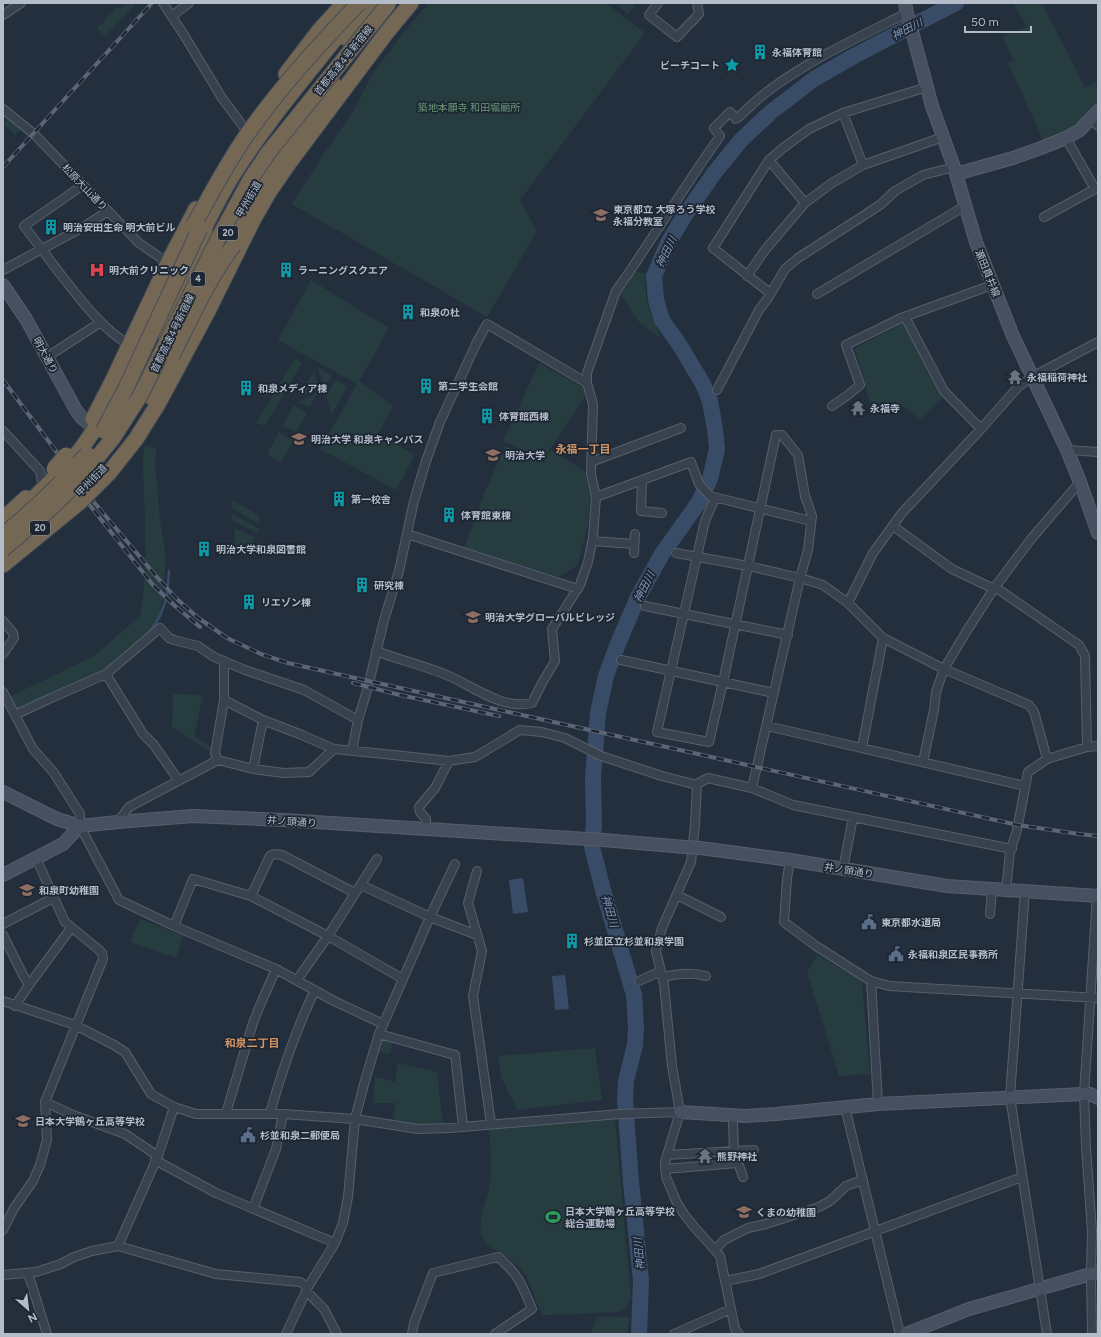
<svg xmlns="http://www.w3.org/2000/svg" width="1101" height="1337" font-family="Figtree,'Noto Sans JP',sans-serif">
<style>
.green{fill:#263c3f}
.water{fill:#394c67}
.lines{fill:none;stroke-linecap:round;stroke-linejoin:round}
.stream{stroke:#394c67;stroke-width:2.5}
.river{stroke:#394c67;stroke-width:16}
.street-casing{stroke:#565f6c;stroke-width:10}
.secondary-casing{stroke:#565f6c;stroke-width:14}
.highway-casing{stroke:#434c59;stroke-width:17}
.street{stroke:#38414e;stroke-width:8}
.secondary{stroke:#465061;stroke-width:12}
.highway{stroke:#746855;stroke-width:15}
.rail-casing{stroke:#5a6575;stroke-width:4}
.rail{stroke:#1d2633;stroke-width:2.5;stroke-dasharray:8;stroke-linecap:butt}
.secondary-bridge-casing{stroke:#565f6c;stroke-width:14;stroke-linecap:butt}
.highway-bridge-casing{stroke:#434c59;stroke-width:17;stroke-linecap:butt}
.secondary-bridge{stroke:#465061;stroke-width:12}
.highway-bridge{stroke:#746855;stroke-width:15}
.labels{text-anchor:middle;stroke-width:3.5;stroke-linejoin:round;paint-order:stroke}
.shield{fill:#1d2633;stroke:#878f9c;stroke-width:1}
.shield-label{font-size:9px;font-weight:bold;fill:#b4bcc9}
.poi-label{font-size:10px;font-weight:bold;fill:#b4bcc9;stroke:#1d2633;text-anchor:start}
.street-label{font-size:10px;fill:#b4bcc9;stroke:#1d2633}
.park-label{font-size:10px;fill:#6b9a76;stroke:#1d2633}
.water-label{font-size:11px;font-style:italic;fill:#7c92b1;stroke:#1d2633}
.neighbourhood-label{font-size:11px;font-weight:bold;fill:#d59563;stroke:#1d2633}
</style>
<rect width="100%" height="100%" fill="#242f3e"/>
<!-- green -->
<path class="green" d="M127,3L136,4L105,36L97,29L118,6L120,9Z
M428,3H606L645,33L520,200L537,231L487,317L292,204L323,155L354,110L371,76L403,33Z
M614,3H636L628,14Z
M1013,3H1042L1085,87L1096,83L1098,86V104L1078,125L1067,132L1043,140L1008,63L1014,61L1002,37L1027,27Z
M10,116L22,128L15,135L3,124Z
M633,271L646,274C643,299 652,317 662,339L639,322L619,292Z
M311,280L389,328L359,381L393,406L378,434L415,455L396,490L320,449L357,384L278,340Z
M903,323L936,387L943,397L920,419L903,406L882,412L871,406L856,353L855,348Z
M295,358L302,363L265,426L256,423Z
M539,363L583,387L585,397L550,449L546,457L551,450L585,471L590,496L588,523L578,565L559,577L464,548L484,494L505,446L544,463L545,460L503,441Z
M318,367L332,376L324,387Z
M314,371L319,389L299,397Z
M336,380L347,386L332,415L326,395Z
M318,393L310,407L298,402Z
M294,405L307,413L296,432L282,426Z
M279,432L294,441L281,462L267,454Z
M144,446L156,448L155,462L160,520L165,551V574L164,589L158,626L104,671L16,710L9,697L94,656L140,616C149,565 144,514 143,462Z
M233,500L258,515L259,524L232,508Z
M232,513L260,530L257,533L232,520Z
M234,528L255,537L246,556L236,551Z
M173,694L203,695L194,736L211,747L212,753L172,727Z
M140,919L183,936L176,958L130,942Z
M817,955L862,980L870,1074L839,1076L807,972Z
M381,1038L393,1041L390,1054L377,1051Z
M595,1048L602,1100L517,1110L501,1077L498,1056Z
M398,1063L437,1072L443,1123L420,1125L393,1120L396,1103H373L375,1077L395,1082Z
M615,1118L631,1299L625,1308L619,1312L556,1315H542C536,1303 533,1290 527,1278C524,1271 514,1263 508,1258C500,1252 486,1247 482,1237C476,1220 488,1201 490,1184C493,1165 490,1147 489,1129Z
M597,1316L630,1317L627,1334H591Z"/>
<!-- water -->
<path class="water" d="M523,878L528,912L513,914L509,880Z
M565,975L569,1009L555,1010L552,976Z"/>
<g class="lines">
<!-- stream -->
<path class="stream" d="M149,633L160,616L167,597L169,571"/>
<!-- river -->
<path class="river" d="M639,1334L641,1281L631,1182L625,1101L626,1081L635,1045L636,1027L634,995L603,890L592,847L594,824L593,778L598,713L606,676L617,646L638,597L662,554L699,502L710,479L717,449L715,429L710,401L703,384L679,344L662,320L656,300L654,276L668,243L685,215L715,172L741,140L771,112L814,79L854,56L956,3"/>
<!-- street casing -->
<g class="street-casing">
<path id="street" d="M163,3L184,35L222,98L245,129
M658,3L649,15L677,37L699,14L697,3
M3,15L21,3
M172,16L189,3
M3,109L34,134L139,243L168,263
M843,113L863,165
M1091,119L1098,126
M769,160L805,203
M83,185L24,226C38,244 51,262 65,280C84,304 103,329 129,345
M1044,217L1095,189L1066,138
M3,270L85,226L108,211
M747,276L765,250L805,203L832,183L863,165L943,137
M770,293L713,248L769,160L783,148L809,129L843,113L927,87
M817,294L965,206
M905,317L944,391L981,429
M47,357L101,322
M587,383V373L616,291L632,268L700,165L720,136L714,128L730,112L736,119C747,110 757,99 768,91C811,59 859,37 907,13
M717,390L759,310L768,298L785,269L798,258L880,205L895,191L923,175L954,167
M832,406L848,395L860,385L846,345L901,318L992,285
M3,431L40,471L42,482
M1067,450L1098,452
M591,462L681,428
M642,480L641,511L662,513
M596,497L691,462L699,484L710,496L811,521
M715,498L705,521L657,732L709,742L723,682L774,693
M893,526L952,569L990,587H995L1079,645L1085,656L1087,747
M407,534L578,589
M593,541L634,544
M634,553L635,534
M676,553L748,566L800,578L823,585L848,603L883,638L944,669L1029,705L1033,710L1035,715L1047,759
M848,603L873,553L902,513L981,429L1018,387L1032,377L1098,342
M645,606L788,635
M3,621L13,633L14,638L3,654
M621,660L723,682L776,435H782L798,455L805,496L812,516L808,550L800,578L752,788
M106,674L143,734L154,745L179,781
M3,692L33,749L54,773L80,814V826L119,900L174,926L276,969L334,1001L383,1024
M224,700L263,720L302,735L334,749L394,755L449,761L475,757L520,730L542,732L565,738L601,756L662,776L693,784H697L708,778L752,788L793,805L1012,849
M15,715L51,698L106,674L160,628L169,638L174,640L198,646L214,657L245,670L304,690L358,720
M767,726L1025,786
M862,748L883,638
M352,751L358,720L368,687L384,620L399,571L414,501L426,461L440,422L477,342L487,324L587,383L593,404L591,474L596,497L593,537L588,562L580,585L552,629L555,661L542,683L532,703C503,710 474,687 449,676C425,666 400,660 376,651
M218,760L215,753L224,700V661
M923,762L934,710L936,692L944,669L966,632L995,587L1031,539L1080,482
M253,769L263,720
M697,784L695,825L691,862L662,928L656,951L664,984L672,1066L680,1112L665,1162L666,1177L676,1201L684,1214L695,1228L715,1250L720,1256L735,1329L739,1334
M118,822L129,807L218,760L253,769L284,773L309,772L334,749
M426,830V819L420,812L419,807L435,788L449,761
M790,860L787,879L784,922L816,946L871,981L889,986L1098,998
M843,869L853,817
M477,871L468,903L482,951L473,996L491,1124
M361,885L430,917L477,935
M1006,890L1010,852L1017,830L1028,772L1047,759L1087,747L1098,746
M1025,891L1010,1097L1047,1334
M677,895L721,917
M251,896L270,856L274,854L282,855L355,893
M990,914L992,889
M3,924L53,898
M174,926L193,879L251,896L328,936L403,979
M3,935L23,975L29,985
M663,977C676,974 693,972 706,976
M297,980L328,936L377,859
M639,981L661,971
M871,981L878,1104
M3,1001L75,1025L114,1045L125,1052L151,1094L174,1107L196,1114H283L355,1119L418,1129L450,1128L620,1114L680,1112
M15,1006L29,985L71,928
M379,1034L455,1055L463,1126
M45,1102L73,1115L125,1134L158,1156
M845,1107L900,1334
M226,1113L253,1023L261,1003L276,969
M270,1113C282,1071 296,1029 315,990
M733,1124L734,1151L743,1177
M667,1155L754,1150
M155,1160L216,1193L335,1243
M665,1169L737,1163
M253,1209L276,1149L283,1114
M3,1230L14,1208L33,1181L40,1165L47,1140L45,1102L103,959L102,953L98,949L65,922L36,858
M118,1246L158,1156L174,1107
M715,1250L724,1240L748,1228L766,1224L819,1207L830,1201L846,1186L863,1180
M28,1273L47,1334
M3,1275L36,1272L61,1264L74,1257L92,1251L118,1246L216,1274L300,1282L308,1287
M725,1281L759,1274L1022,1177
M306,1291L324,1309L337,1334
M286,1334L308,1287L335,1243L343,1223L348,1197L355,1119L364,1084L379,1034L430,917L455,864
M412,1334L414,1323L433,1273L498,1257C519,1275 522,1285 532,1309L495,1334
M674,1334L731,1309
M1092,1334L1091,1274L1092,1231L1086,1147L1084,1094L1097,896"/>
</g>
<!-- secondary casing -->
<g class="secondary-casing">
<path id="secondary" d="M905,3L907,13L932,106L954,167L976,242L1013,336L1067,450L1080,482L1098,533
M956,174L1013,158L1041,148L1066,138L1080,130L1098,111
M3,285L26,319L76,410L81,417L89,424
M3,792L57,819L80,826L118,822L193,816L283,820L603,840L685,847
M700,848L790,860L947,886L1098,896
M3,875L63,844L80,826
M680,1112L745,1116L776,1114L878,1104L1084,1094H1090L1098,1098
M906,1334L969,1309L1098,1272"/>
</g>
<!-- highway casing -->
<g class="highway-casing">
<path id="highway" d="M346,38L374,3
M286,74L318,32L344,3
M197,243C209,218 221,193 236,170C269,119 309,72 347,24
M221,258C249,193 290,141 334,85
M160,331L207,236
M151,397L176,343
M93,419L112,382L168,263L196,209
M71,461L81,449L108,410
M92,490L109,473L136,439L158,404L208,311L253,220L269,192L289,163L387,32L411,3
M22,510L58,474
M3,519L26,498
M3,565L80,502"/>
</g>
<!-- street -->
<use href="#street" class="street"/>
<!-- secondary -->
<use href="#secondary" class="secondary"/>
<!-- highway -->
<use href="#highway" class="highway"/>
<!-- rail casing -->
<g class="rail-casing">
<path id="rail" d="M3,167L152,3
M3,380L93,501L156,576L177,599L197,617L227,638L261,654L288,663L337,674L1018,825L1079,834L1098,836
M84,498L153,585L175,606L200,627
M353,683L400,695L499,716"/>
</g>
<!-- rail -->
<use href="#rail" class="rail"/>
<!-- secondary-bridge casing -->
<g class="secondary-bridge-casing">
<path id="secondary-bridge" d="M685,847L700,848"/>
</g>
<!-- highway-bridge casing -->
<g class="highway-bridge-casing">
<path id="highway-bridge" d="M194,225C211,193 228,162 248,133C281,86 320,44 359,3
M172,356C191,318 208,279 234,245
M103,431L126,388L200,228
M54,469L66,455
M80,502L92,490
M3,535C35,509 60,485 87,454
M3,549L50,509L74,486L113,438L140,396L219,237L250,180L268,153L289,127L389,3"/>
</g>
<!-- secondary-bridge -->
<use href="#secondary-bridge" class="secondary-bridge"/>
<!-- highway-bridge -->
<use href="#highway-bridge" class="highway-bridge"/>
</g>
<!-- icons -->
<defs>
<g id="building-bare" transform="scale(1.2)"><path d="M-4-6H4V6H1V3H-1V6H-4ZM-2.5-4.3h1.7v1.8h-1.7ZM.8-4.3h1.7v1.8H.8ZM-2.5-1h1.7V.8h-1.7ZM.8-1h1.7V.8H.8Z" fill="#0f9aa8" stroke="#1d2633" stroke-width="2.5" paint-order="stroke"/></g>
<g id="sight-bare" transform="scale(1.2)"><path d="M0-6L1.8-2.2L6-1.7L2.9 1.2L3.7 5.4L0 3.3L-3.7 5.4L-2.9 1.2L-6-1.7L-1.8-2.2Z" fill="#0f9aa8" stroke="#1d2633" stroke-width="2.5" paint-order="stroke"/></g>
<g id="school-bare" transform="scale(1.2)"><path d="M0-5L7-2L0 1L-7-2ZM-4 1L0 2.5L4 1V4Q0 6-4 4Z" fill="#8d6e63" stroke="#1d2633" stroke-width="2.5" paint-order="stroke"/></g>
<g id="hospital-bare" transform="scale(1.2)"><path d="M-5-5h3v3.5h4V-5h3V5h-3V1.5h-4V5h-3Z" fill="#e0444e" stroke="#1d2633" stroke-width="2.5" paint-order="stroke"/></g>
<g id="temple-bare" transform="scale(1.2)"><path d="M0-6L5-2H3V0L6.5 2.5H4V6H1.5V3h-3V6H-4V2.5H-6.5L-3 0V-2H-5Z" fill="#6b7280" stroke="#1d2633" stroke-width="2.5" paint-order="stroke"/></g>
<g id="university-bare" transform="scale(1.2)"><path d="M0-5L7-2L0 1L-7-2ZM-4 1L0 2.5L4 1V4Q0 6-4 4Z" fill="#8d6e63" stroke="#1d2633" stroke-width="2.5" paint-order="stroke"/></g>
<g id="civic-bare" transform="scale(1.2)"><path d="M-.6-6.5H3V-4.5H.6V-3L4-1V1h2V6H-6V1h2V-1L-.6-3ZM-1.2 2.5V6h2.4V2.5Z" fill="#5c6f8a" stroke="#1d2633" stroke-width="2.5" paint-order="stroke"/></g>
<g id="stadium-bare" transform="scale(1.2)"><path d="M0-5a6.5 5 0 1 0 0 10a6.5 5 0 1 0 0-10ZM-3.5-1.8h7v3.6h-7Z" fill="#2e9e5b" stroke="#1d2633" stroke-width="2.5" paint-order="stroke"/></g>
</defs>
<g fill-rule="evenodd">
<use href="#building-bare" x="760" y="52"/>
<use href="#sight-bare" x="732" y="65"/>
<use href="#school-bare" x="601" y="215"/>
<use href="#building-bare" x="51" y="227"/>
<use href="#hospital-bare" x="97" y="270"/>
<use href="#building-bare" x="286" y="270"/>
<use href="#building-bare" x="408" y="312"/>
<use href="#temple-bare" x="1015" y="377"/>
<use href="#building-bare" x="426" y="386"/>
<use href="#building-bare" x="246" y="388"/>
<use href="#temple-bare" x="858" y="408"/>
<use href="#building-bare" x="487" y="416"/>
<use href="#university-bare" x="299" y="439"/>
<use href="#university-bare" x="493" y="455"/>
<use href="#building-bare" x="339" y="499"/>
<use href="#building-bare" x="449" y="515"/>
<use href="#building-bare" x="204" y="549"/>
<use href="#building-bare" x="362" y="585"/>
<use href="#building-bare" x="249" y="602"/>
<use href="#university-bare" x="473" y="617"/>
<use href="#school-bare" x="27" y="890"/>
<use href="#civic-bare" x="869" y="922"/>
<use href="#building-bare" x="572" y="941"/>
<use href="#civic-bare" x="896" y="954"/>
<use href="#school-bare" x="23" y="1121"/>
<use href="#civic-bare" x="248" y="1135"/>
<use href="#temple-bare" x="705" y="1156"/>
<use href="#school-bare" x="744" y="1212"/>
<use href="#stadium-bare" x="553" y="1217"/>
</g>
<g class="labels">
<!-- shield labels -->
<g class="shield">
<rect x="218" y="226" width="20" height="14" rx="3"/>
<rect x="191" y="272" width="14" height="14" rx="3"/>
<rect x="30" y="521" width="20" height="14" rx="3"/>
</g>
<g class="shield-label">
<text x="228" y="236">20</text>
<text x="198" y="282">4</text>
<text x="40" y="531">20</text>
</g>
<!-- poi labels -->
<g class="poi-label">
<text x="772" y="56">永福体育館</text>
<text x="720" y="69" text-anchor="end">ビーチコート</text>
<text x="613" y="213">東京都立 大塚ろう学校<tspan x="613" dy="12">永福分教室</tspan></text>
<text x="63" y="231">明治安田生命 明大前ビル</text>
<text x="109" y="274">明大前クリニック</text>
<text x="298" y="274">ラーニングスクエア</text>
<text x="420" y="316">和泉の杜</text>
<text x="1027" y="381">永福稲荷神社</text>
<text x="438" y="390">第二学生会館</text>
<text x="258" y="392">和泉メディア棟</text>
<text x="870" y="412">永福寺</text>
<text x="499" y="420">体育館西棟</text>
<text x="311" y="443">明治大学 和泉キャンパス</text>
<text x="505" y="459">明治大学</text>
<text x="351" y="503">第一校舎</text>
<text x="461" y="519">体育館東棟</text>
<text x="216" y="553">明治大学和泉図書館</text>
<text x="374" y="589">研究棟</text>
<text x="261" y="606">リエゾン棟</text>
<text x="485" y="621">明治大学グローバルビレッジ</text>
<text x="39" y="894">和泉町幼稚園</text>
<text x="881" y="926">東京都水道局</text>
<text x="584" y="945">杉並区立杉並和泉学園</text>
<text x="908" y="958">永福和泉区民事務所</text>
<text x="35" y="1125">日本大学鶴ヶ丘高等学校</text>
<text x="260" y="1139">杉並和泉二郵便局</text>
<text x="717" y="1160">熊野神社</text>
<text x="565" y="1215">日本大学鶴ヶ丘高等学校<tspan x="565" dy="12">総合運動場</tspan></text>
<text x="756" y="1216">くまの幼稚園</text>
</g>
<!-- street labels -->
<g class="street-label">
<text transform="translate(343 60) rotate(-51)" y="4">首都高速4号新宿線</text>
<text transform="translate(85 187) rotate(46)" y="4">松原大山通り</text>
<text transform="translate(248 199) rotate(-60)" y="4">甲州街道</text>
<text transform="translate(988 273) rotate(68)" y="4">瀬田貫井線</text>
<text transform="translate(172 333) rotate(-64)" y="4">首都高速4号新宿線</text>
<text transform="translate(46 355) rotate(61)" y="4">明大通り</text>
<text transform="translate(91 480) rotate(-46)" y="4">甲州街道</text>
<text transform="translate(292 821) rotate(4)" y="4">井ノ頭通り</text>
<text transform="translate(849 870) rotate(9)" y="4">井ノ頭通り</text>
</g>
<!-- park labels -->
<g class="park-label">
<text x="469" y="111">築地本願寺 和田堀廟所</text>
</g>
<!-- water labels -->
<g class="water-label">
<text transform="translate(907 29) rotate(-28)" y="4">神田川</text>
<text transform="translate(666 252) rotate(-64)" y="4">神田川</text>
<text transform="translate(644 587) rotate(-63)" y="4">神田川</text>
<text transform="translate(610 911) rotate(74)" y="4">神田川</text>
<text transform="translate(639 1254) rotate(-95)" y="4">神田川</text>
</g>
<!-- neighbourhood labels -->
<g class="neighbourhood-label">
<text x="583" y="453">永福一丁目</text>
<text x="252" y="1047">和泉二丁目</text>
</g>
</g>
<!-- border -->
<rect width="1101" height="1337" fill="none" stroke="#b4bcc9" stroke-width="8"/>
<!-- north arrow -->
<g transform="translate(28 1309) rotate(152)" stroke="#1d2633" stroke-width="3" paint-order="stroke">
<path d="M0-3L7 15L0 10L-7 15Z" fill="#b4bcc9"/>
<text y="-6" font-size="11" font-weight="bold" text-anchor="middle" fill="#b4bcc9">N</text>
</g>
<!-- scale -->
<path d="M965 26v6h66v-6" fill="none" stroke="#b4bcc9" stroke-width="2"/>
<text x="971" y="26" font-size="12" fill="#b4bcc9" stroke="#1d2633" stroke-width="3" paint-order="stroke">50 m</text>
</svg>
